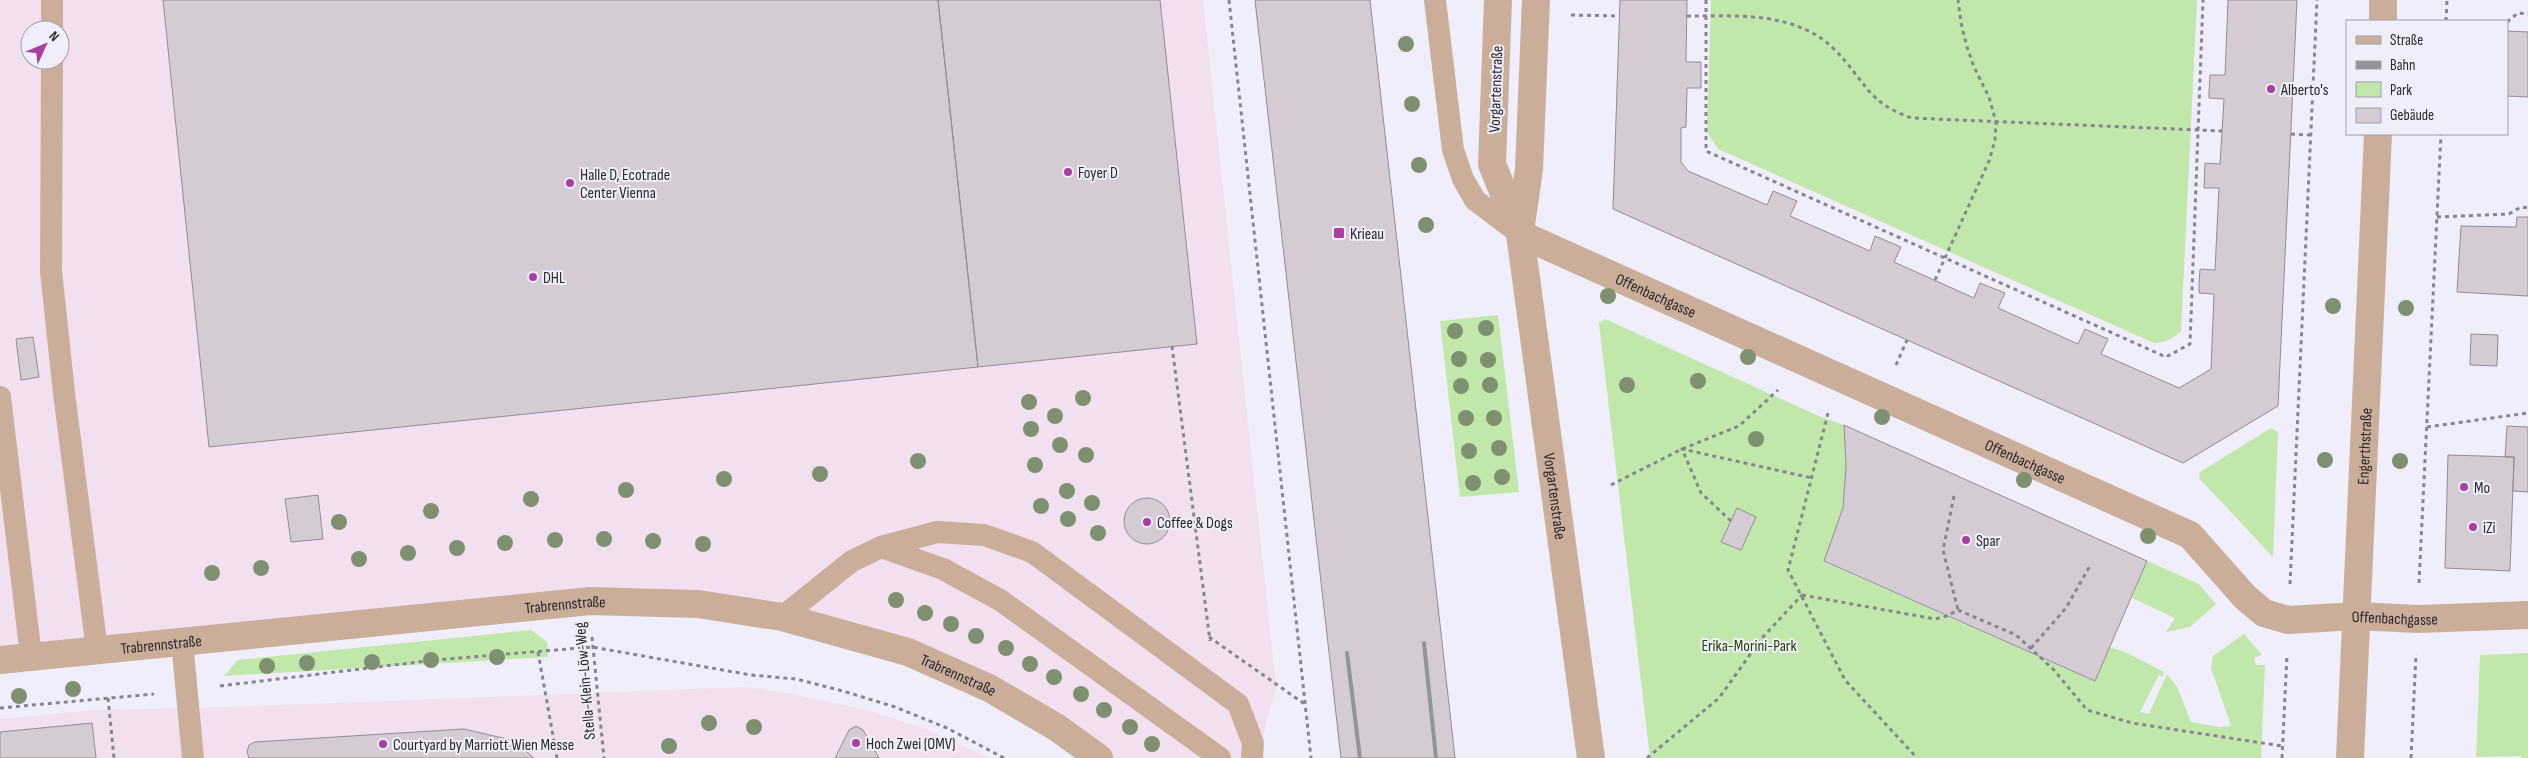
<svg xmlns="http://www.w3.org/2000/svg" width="2528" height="758" font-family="'Sofia Sans Condensed',sans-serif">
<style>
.commercial{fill:#f2dfef;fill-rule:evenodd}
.green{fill:#c1e7ab}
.building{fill:#d4cbd4;stroke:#948b93}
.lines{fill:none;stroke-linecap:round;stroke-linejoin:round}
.path{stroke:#87868e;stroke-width:3;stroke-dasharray:4 4;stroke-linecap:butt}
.service{stroke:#cbae9a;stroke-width:22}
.minor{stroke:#cbae9a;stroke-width:28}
.rail{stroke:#94939c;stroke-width:4}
.tree{fill:#7e9070}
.poi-dot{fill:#a83ea0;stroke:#efeefa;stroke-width:2}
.labels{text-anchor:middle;stroke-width:4;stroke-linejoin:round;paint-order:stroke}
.street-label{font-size:16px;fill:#29282d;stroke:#efeefa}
.poi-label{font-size:16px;fill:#29282d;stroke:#efeefa;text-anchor:start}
.park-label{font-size:16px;fill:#214400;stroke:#efeefa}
</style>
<rect width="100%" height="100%" fill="#efeefa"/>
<!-- commercial -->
<path class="commercial" d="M0,0H1203L1276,687L1257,758H1099L989,688L698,604L0,660ZM30,30H60V60H30Z
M745,687L793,694L867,710L929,730L989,758H0V719L94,710L231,707Z"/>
<!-- green -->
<path class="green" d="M1711,0H2197L2181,331C2172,339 2166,343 2154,343L1718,149L1707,132Z
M1498,315L1519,492L1460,497L1440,321Z
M1605,319L1821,417L1844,425L1846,466L1843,508L1824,562L2094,681L2110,647L2125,652L2164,672L2163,677L2159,675L2140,712L2149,714L2167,674L2177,687L2191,722L2219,727L2231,726L2211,668L2213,656L2244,634L2262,655L2254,658L2256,665H2265L2261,758H1650L1599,323Z
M2271,428L2278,432L2273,557L2199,478L2200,472Z
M2147,561L2199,584L2216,604L2190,627L2166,632L2175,618L2132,598Z
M531,630L547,642L548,657L224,676L238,660Z
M2528,653V758H2521V756L2476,757L2480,655Z"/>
<!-- building -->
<path class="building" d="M163,0H938L978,367L209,447Z
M938,0H1160L1197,344L978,367Z
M1255,0H1370L1455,758H1341Z
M1620,0H1687L1686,62H1701V88H1687L1686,127L1681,128V162L1688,171L1767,205L1773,191L1797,201L1790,216L1870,251L1875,236L1901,247L1894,262L1974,298L1980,283L2005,293L1998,308L2078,344L2085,329L2108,339L2101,354L2179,388L2211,369L2214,294L2199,293V286L2200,269L2215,270L2219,188H2204L2205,163L2220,164L2224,99L2209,98V93L2210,75H2225L2228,0H2297L2278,406L2183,463L1613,209Z
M2507,31L2528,32V97L2507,96Z
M2517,217H2528V296L2457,292L2461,226L2516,227Z
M2471,334L2498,335L2497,366L2470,365Z
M33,337L39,377L21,380L16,339Z
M1844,425L2147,561L2095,681L1824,561L1843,508L1846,466Z
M2507,426L2528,427V492L2513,491L2514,457H2505Z
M2448,455L2514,457L2510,571L2445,568Z
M318,495L323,539L291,542L285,499Z
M1124 521a23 23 0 1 1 46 0a23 23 0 1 1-46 0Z
M1737,508L1756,517L1741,550L1721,542Z
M92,723L96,758H0V732Z
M856,726L863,730L879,758H835L849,730Z
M464,729L507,739L520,746L534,758H249L247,752L249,745L255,742Z"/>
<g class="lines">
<!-- path -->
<path class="path" d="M1229,0L1311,758
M1706,0V151L2166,357L2190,344L2203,0
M1571,15L1619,16
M1687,16C1736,16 1794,11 1833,48C1864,78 1866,103 1912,118L2222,131
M2446,21L2447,0
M2507,22L2518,13L2528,14
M2291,134L2310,135
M2437,217L2509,214L2521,207L2528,208
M1935,280L1989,161L1995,140L1996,122L1989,97L1974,67L1967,47L1961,23L1958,0
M1172,346L1210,641
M1896,365L1907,340
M1828,413L1788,570L1845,680L1917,758
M2427,427L2528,413
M1611,485L1682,449L1739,426L1778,390
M1954,496L1943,550L1958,610
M1731,521L1701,493L1682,449L1812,478
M2419,583L2441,134
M2290,584L2317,0
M1802,595L1935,619L1947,616L1958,610L2016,635L2054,670L2087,710L2132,723L2282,746
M592,637L604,758
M1209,637L1306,705
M2031,648L2066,608L2091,564
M538,652L557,758
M220,686L435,660L592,647L751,675L796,679L843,691L895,707L947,728L1004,758
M108,698L114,758
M0,708L154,694
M1647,758L1719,698L1762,638L1802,595
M2282,758L2287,655
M2411,758L2416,654"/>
<!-- service -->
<path class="service" d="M1435,0L1453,150L1463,179L1475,200L1520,234
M52,30V0
M52,60L51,271L64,393L97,650
M0,397L31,656
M881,547L943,569L1000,600L1220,758
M782,617L852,561L881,547L937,532L984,535L1032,552L1238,704L1253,743L1252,758
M182,641L193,758"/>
<!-- minor -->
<g class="minor">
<path id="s1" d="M1498,0L1492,164L1520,234L1591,758"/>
<path d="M2383,21V0"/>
<path d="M1520,232L1529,169L1536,0"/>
<path id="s2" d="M1520,234L2190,535L2245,597L2264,613L2288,620L2356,616L2418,619L2528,615"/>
<path id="s3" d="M0,660L590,601L698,604L782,617L908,652L989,688L1056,727L1099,758"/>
<path id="s4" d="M2350,758L2378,134"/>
</g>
<!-- rail -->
<path class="rail" d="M1424,643L1436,758
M1347,653L1360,758"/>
</g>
<!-- trees -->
<g class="tree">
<circle cx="1406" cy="44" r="8"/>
<circle cx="1412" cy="104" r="8"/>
<circle cx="1419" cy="165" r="8"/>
<circle cx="1426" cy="225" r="8"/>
<circle cx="1608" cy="296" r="8"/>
<circle cx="2333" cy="306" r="8"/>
<circle cx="2406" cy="308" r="8"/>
<circle cx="1486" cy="328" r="8"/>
<circle cx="1455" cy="331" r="8"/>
<circle cx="1748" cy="357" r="8"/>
<circle cx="1459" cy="359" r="8"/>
<circle cx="1488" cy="360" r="8"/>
<circle cx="1698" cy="381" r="8"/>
<circle cx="1490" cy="385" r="8"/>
<circle cx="1627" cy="385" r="8"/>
<circle cx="1461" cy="386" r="8"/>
<circle cx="1083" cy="398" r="8"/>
<circle cx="1029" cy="402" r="8"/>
<circle cx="1055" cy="416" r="8"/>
<circle cx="1882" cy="417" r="8"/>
<circle cx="1466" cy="418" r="8"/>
<circle cx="1494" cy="418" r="8"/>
<circle cx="1031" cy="429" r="8"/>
<circle cx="1756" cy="439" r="8"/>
<circle cx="1060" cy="445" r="8"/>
<circle cx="1499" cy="448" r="8"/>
<circle cx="1469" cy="451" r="8"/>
<circle cx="1086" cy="455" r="8"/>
<circle cx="2325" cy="460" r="8"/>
<circle cx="918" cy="461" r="8"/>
<circle cx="2400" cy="461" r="8"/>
<circle cx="1035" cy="465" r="8"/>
<circle cx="820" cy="474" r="8"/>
<circle cx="1502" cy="477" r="8"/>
<circle cx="724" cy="479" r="8"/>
<circle cx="2024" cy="480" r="8"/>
<circle cx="1473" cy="483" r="8"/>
<circle cx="626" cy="490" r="8"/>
<circle cx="1067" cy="491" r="8"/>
<circle cx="531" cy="499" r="8"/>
<circle cx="1092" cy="503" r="8"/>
<circle cx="1041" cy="506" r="8"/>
<circle cx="431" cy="511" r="8"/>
<circle cx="1068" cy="519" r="8"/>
<circle cx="339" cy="522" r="8"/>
<circle cx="1098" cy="533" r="8"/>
<circle cx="2148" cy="536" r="8"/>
<circle cx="604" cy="539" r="8"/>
<circle cx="555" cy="540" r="8"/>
<circle cx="653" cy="541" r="8"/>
<circle cx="505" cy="543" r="8"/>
<circle cx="703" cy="544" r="8"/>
<circle cx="457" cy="548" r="8"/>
<circle cx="408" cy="553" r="8"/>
<circle cx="359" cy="559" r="8"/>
<circle cx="261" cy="568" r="8"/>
<circle cx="212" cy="573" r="8"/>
<circle cx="896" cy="600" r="8"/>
<circle cx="925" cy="613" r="8"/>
<circle cx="951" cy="624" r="8"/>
<circle cx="976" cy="636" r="8"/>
<circle cx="1006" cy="648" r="8"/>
<circle cx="497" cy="657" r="8"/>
<circle cx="431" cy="660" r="8"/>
<circle cx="372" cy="662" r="8"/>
<circle cx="307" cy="663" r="8"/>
<circle cx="1030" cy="664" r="8"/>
<circle cx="267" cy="666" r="8"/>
<circle cx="1054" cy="677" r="8"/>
<circle cx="73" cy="689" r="8"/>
<circle cx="1081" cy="694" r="8"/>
<circle cx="19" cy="696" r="8"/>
<circle cx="1104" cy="710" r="8"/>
<circle cx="709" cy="723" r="8"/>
<circle cx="754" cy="727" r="8"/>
<circle cx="1130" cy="727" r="8"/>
<circle cx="1152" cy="744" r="8"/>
<circle cx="669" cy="746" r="8"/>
</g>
<!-- markers -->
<g class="poi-dot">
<circle cx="2271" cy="89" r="5"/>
<circle cx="1068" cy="172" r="5"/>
<circle cx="570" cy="183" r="5"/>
<rect x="1333" y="227" width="12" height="12" rx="2.5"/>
<circle cx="533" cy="277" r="5"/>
<circle cx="2464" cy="487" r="5"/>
<circle cx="1147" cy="522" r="5"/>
<circle cx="2473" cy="527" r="5"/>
<circle cx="1966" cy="540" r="5"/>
<circle cx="856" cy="743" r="5"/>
<circle cx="383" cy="744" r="5"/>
</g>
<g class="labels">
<!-- street labels -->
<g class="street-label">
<text transform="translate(1495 89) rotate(-88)" y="6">Vorgartenstraße</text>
<text dy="6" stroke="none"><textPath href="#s2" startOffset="149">Offenbachgasse</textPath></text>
<text dy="6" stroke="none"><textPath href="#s4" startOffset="312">Engerthstraße</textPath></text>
<text dy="6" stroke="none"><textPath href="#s2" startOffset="554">Offenbachgasse</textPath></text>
<text dy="6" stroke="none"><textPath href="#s1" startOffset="504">Vorgartenstraße</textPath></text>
<text dy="6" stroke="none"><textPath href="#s3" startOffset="568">Trabrennstraße</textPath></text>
<text dy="6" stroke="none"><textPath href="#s2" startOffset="974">Offenbachgasse</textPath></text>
<text dy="6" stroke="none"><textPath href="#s3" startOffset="162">Trabrennstraße</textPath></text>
<text dy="6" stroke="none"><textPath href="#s3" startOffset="972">Trabrennstraße</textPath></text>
<text transform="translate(584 681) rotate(-95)" y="6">Stella-Klein-Löw-Weg</text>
</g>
<!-- poi labels -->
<g class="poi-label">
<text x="2281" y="95">Alberto's</text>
<text x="1078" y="178">Foyer D</text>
<text x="580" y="180">Halle D, Ecotrade<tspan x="580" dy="18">Center Vienna</tspan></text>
<text x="1350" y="239">Krieau</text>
<text x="543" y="283">DHL</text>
<text x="2474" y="493">Mo</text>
<text x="1157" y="528">Coffee &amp; Dogs</text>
<text x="2483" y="533">iZi</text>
<text x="1976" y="546">Spar</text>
<text x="866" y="749">Hoch Zwei (OMV)</text>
<text x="393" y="750">Courtyard by Marriott Wien Messe</text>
</g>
<!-- park labels -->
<g class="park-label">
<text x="1749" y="651">Erika-Morini-Park</text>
</g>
</g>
<!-- legend -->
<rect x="2346" y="20" width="162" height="115" fill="#efeefa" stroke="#a09fa8"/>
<rect x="2356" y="36" width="25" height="8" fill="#cbae9a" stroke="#a09fa8"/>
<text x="2390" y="45" font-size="15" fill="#29282d">Straße</text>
<rect x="2356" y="61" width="25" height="8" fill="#94939c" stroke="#a09fa8"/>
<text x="2390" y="70" font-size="15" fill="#29282d">Bahn</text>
<rect x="2356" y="82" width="25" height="15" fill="#c1e7ab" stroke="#a09fa8"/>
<text x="2390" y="95" font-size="15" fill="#29282d">Park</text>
<rect x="2356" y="108" width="25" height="15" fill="#d4cbd4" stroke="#a09fa8"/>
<text x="2390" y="120" font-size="15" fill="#29282d">Gebäude</text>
<!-- north arrow -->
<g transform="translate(45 45) rotate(46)"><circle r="24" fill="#efeefa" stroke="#a09fa8"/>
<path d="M0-4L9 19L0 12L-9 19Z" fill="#a83ea0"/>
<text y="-8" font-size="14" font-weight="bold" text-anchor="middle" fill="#29282d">N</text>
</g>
</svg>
